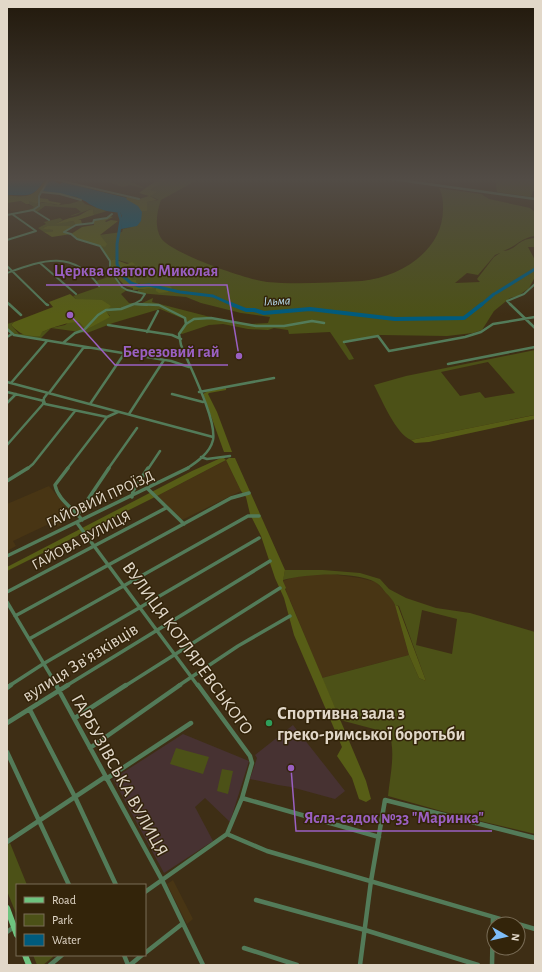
<svg xmlns="http://www.w3.org/2000/svg" width="542" height="972" font-family="'Alegreya Sans',sans-serif">
<style>
.built{fill:#483514}
.education{fill:#473232}
.green{fill:#4c5117;fill-rule:evenodd}
.forest{fill:#575d16}
.water{fill:#005b7d}
.lines{fill:none;stroke-linecap:round;stroke-linejoin:round}
.river-far1{stroke:#005b7d;stroke-width:3}
.river{stroke:#005b7d;stroke-width:4}
.minor-far3{stroke:#537b59;stroke-width:2}
.minor-far2{stroke:#537b59;stroke-width:2.5}
.minor-far1{stroke:#537b59;stroke-width:3.5}
.minor{stroke:#537b59;stroke-width:4.5}
.tertiary{stroke:#537b59;stroke-width:2.5}
.primary{stroke:#6ec37f;stroke-width:6}
.leisure-dot{fill:#2e9e5b;stroke:#33240a;stroke-width:1.5}
.labels{text-anchor:middle;stroke-width:3;stroke-linejoin:round;paint-order:stroke}
.far-water-label{font-size:13px;font-style:italic;fill:#b8ddf2;stroke:#33240a}
.street-label{font-size:15px;fill:#e2d8c9;stroke:#33240a}
.near-street-label{font-size:18px;fill:#e2d8c9;stroke:#33240a}
.near-poi-label{font-size:18px;font-weight:bold;fill:#e2d8c9;stroke:#33240a;text-anchor:start}
.leader{fill:none;stroke:#9a60c2;stroke-width:1.5}
.callout-dot{fill:#9a60c2;stroke:#33240a;stroke-width:1.5}
.callout-label{font-size:16px;text-anchor:middle;font-weight:bold;fill:#9a60c2;stroke:#33240a;stroke-width:3;stroke-linejoin:round;paint-order:stroke}
</style>
<rect width="100%" height="100%" fill="#3e2e15"/>
<!-- built -->
<path class="built" d="M21,201L26,204L35,207L29,210L11,211L7,207V203Z
M226,460L241,491L182,520L157,496Z
M49,486L72,513L59,520L62,525L55,528L52,523L53,522L13,541L16,546L7,551V504Z
M331,574L360,578L376,582L394,601L409,655L322,678L290,600H289L283,581L300,575Z
M173,880L193,919L187,924L167,884Z"/>
<!-- education -->
<path class="education" d="M293,725L345,791L335,799L291,787L278,785L250,779L257,758L255,755Z
M183,734L249,761L230,822L205,798L195,807L213,841L164,873L113,779Z"/>
<!-- green -->
<path class="green" d="M113,179H132L129,181L146,189L130,185L123,187L108,182Z
M168,179H199L161,200C157,211 154,227 161,238C170,253 248,280 267,282C298,285 331,282 362,281C400,277 443,251 443,209C443,202 443,195 439,188L481,194L489,199L521,206L530,208L535,212V236C520,238 516,247 503,251C518,250 516,239 535,238V247H528L535,260V277L529,288L518,296L510,298L494,311L482,330L473,333L447,336L380,335L344,342L354,359L349,360L330,332L289,334L288,330L274,328L268,330L248,329L223,324L209,325L182,334L178,333L185,323L184,319L160,309L113,323L87,333L51,328L39,340L14,335L7,329V324L14,322L11,325L19,334L42,332L51,328L65,325L69,322H79L86,330L110,316C103,307 88,300 76,299L73,296L99,287L96,281L114,275L118,283L127,290L121,294L129,303H136L138,305L153,298L152,302L222,320L249,324L268,323L270,317L241,313L201,303L186,297L138,293V290L169,285C158,285 143,287 133,281C128,277 131,274 122,270L128,266L136,265L114,259L110,261L100,246L103,242L99,235L122,232L123,229C134,227 141,224 141,211L147,207V202L159,200L150,196V190ZM500,253L494,257L477,279L480,282L455,283L467,273L478,275L495,255Z
M495,179H535V191H533L531,197L497,192Z
M29,200L39,204C47,200 51,205 59,205C67,204 73,204 81,200L85,204L107,211L94,215L93,209C84,210 79,215 70,216L81,212L76,208L45,206L37,212L33,210L11,211L29,210L34,207L29,204Z
M60,218L63,220L57,223L73,221L76,225L72,227L47,226L43,228L53,230L52,232H44L38,228L46,224L44,222Z
M535,350L534,415L411,440C396,434 382,400 374,385L406,376ZM488,362L515,393L485,398L480,392L460,396L441,372Z
M285,570H323L360,573L380,579L389,589L406,598L436,608L470,613L535,632V834L459,816L388,796C390,776 396,752 389,733L340,720L322,678L409,655L419,678L426,681L399,606L395,605C393,600 390,597 386,593C383,589 379,584 375,582C353,571 307,574 283,580ZM422,610L457,619L452,654L416,645Z
M176,748L209,757L203,774L170,764Z
M222,769L233,771L228,794L217,791Z
M10,843L27,885H17V916L7,891V845Z
M33,955H52L53,957L43,965H37Z"/>
<!-- forest -->
<path class="forest" d="M45,179H49L39,198L48,199L49,201L61,203L59,205L43,202L35,204V203L29,201V204H26L21,201L7,203V195C27,198 35,197 45,179Z
M158,179H168L150,190L157,192L150,196L157,200L147,202V211H141L124,199L128,197L139,199L149,196L139,193Z
M93,209L94,215L78,220H81L82,224L76,225L73,221L56,224C64,219 70,218 78,216C83,214 86,210 93,209Z
M109,216L113,217L105,221L106,222L111,220L118,221L100,235L107,244L105,247L77,239L71,234L52,237L44,232H52L53,230L44,229L43,228L47,226H70L72,227L64,232L71,234L82,227L94,225V220L103,219Z
M114,259L127,264L132,262L136,265L128,266L122,270L128,273L132,280H136V282L139,284L169,285L172,288L168,292L159,293L156,291V288L133,290V288L125,286L110,270V261Z
M70,294L76,299L102,300L111,306L106,311L110,317L86,330L79,322C69,322 52,327 42,332L40,336C26,336 22,336 11,325L14,322L53,307L49,302Z
M226,388V390L209,393L208,394L217,412L232,452H224L203,394L208,391Z
M535,415V419L429,442L415,443L411,440Z
M223,457L226,460L229,458H235L285,570L283,581L286,588L285,589L366,781L371,799L366,802L359,799L352,778L337,756L342,747L294,635L284,598L275,578L261,536L250,514L246,497L241,491L226,460L157,496L7,571V567L192,471Z
M395,605L398,606L426,681L419,678L409,655Z"/>
<!-- water -->
<path class="water" d="M7,179H45C33,199 28,195 7,195Z
M52,180L60,184L62,182L127,198L126,199L138,206L142,212L141,221L137,226L121,229L122,216L120,212L105,210L76,197L42,191L47,183Z"/>
<g class="lines">
<!-- river-far1 -->
<path class="river-far1" d="M84,198C93,207 105,210 117,211
M119,213L121,220L117,244V264L123,276L131,283L139,286L149,285L180,292L213,296L233,305
M496,293L535,269
M481,305L494,294"/>
<!-- river -->
<path class="river" d="M231,304L246,310H254L264,313L310,309L395,319L464,318L482,304"/>
<!-- minor-far3 -->
<path class="minor-far3" d="M53,179L139,199
M41,192L60,194L81,200
M33,210L49,220
M12,214L36,231
M112,214L107,218L94,220L93,223L76,225L64,232L71,234L77,239L100,246L110,261V270L122,287L127,290L145,294L141,300L134,304L147,305
M7,215L33,210L39,206V196L49,179
M7,240L36,231
M40,263L76,294
M7,266L47,305
M7,273C43,260 73,249 99,286
M7,302L10,305
M511,305L507,301L524,294L535,284"/>
<!-- minor-far2 -->
<path class="minor-far2" d="M9,304L21,315
M46,304L48,305
M135,304L159,305L185,318L186,324
M510,304L535,328
M108,325L172,335L181,339
M7,329L14,335L171,361L189,367
M147,332L158,311
M7,337L12,334
M344,342L378,336L389,351L465,337L481,332L493,324L535,317
M63,343L75,333L84,330L98,315L106,310L121,309L134,304
M448,364L535,347
M7,382L213,437
M11,383L47,341
M7,392L44,401L45,404L107,417
M199,392L274,378
M49,393L84,347
M172,394L203,402
M7,403L16,394
M90,404L124,354
M129,414L164,360
M7,445L43,404L44,398L47,394
M201,457L207,459L230,456
M27,469L33,464L75,411
M67,469L107,417L118,412
M108,469L137,428
M148,469L160,451
M186,469C197,462 210,453 213,440C217,420 189,365 181,345L179,334L186,324L194,319L211,318L256,326H284L312,321L324,323"/>
<!-- minor-far1 -->
<path class="minor-far1" d="M68,468L55,485C58,500 73,508 82,520
M7,481L28,468
M148,489L184,524
M132,497L133,491L148,468
M78,514L109,468
M77,523L198,686
M7,556L188,468
M7,592L166,508
M7,602L57,686
M15,616L231,498L249,493
M29,639L248,516H259
M9,686L43,664L259,538
M66,686L270,561
M125,686L280,588
M178,686L238,646L290,616"/>
<!-- minor -->
<path class="minor" d="M56,685L162,880L203,965
M7,688L11,685
M30,710L75,797L116,885
M75,718L126,685
M7,723L68,685
M90,748L180,685
M7,752L69,885
M106,779L191,723
M242,798L379,837
M227,834L267,851L535,929
M7,842L105,777
M145,892L227,834L242,798L252,763L250,756L198,685
M256,900L365,930L478,965
M7,932L14,927
M244,948L297,965
M145,953L182,924
M124,955L128,965
M50,965L62,955
M130,965L142,955
M360,965L371,881L385,800L535,838
M492,965L493,917"/>
<!-- tertiary -->
<path class="tertiary" d="M392,179L535,199"/>
<!-- primary -->
<path class="primary" d="M7,908L17,935
M25,955L29,965"/>
</g>
<!-- sky -->
<linearGradient id="sky" x2="0" y2="1"><stop stop-color="#22190c"/><stop offset="0.57" stop-color="#524c46"/><stop offset="1" stop-color="#524c46" stop-opacity="0"/></linearGradient>
<rect width="542" height="315" fill="url(#sky)"/>
<!-- markers -->
<circle class="leisure-dot" cx="269" cy="723" r="4"/>
<g class="labels">
<!-- far-water labels -->
<g class="far-water-label">
<text transform="translate(277 300) rotate(-2)" y="5">Ільма</text>
</g>
<!-- street labels -->
<g class="street-label">
<text transform="translate(100 499) rotate(-25)" y="5">ГАЙОВИЙ ПРОЇЗД</text>
<text transform="translate(81 540) rotate(-28)" y="5">ГАЙОВА ВУЛИЦЯ</text>
</g>
<!-- near-street labels -->
<g class="near-street-label">
<text transform="translate(188 648) rotate(54)" y="6">ВУЛИЦЯ КОТЛЯРЕВСЬКОГО</text>
<text transform="translate(80 662) rotate(-32)" y="6">вулиця Звʼязківців</text>
<text transform="translate(120 775) rotate(61)" y="6">ГАРБУЗІВСЬКА ВУЛИЦЯ</text>
</g>
<!-- near-poi labels -->
<g class="near-poi-label">
<text x="277" y="719">Спортивна зала з<tspan x="277" dy="21">греко-римської боротьби</tspan></text>
</g>
</g>
<!-- callouts -->
<path class="leader" d="M239 356L227 285H46M70 315L115 365H228M291 768L296 831H492"/>
<g class="callout-dot">
<circle cx="239" cy="356" r="4"/>
<circle cx="70" cy="315" r="4"/>
<circle cx="291" cy="768" r="4"/>
</g>
<g class="callout-label">
<text x="136" y="276">Церква святого Миколая</text>
<text x="171" y="357">Березовий гай</text>
<text x="394" y="823">Ясла-садок №33 "Маринка"</text>
</g>
<!-- border -->
<rect width="542" height="972" fill="none" stroke="#e2d8c9" stroke-width="16"/>
<!-- legend -->
<rect x="16" y="884" width="130" height="72" fill="#33240a" stroke="#796c56"/>
<rect x="24" y="897" width="20" height="6" fill="#6ec37f" stroke="#796c56"/>
<text x="52" y="904" font-size="12" fill="#e2d8c9">Road</text>
<rect x="24" y="914" width="20" height="12" fill="#4c5117" stroke="#796c56"/>
<text x="52" y="924" font-size="12" fill="#e2d8c9">Park</text>
<rect x="24" y="934" width="20" height="12" fill="#005b7d" stroke="#796c56"/>
<text x="52" y="944" font-size="12" fill="#e2d8c9">Water</text>
<!-- north arrow -->
<g transform="translate(506 936) rotate(98)"><circle r="19" fill="#33240a" stroke="#796c56"/>
<path d="M0-3L7 15L0 10L-7 15Z" fill="#7ebdf9"/>
<text y="-6" font-size="11" font-weight="bold" text-anchor="middle" fill="#e2d8c9">N</text>
</g>
</svg>
